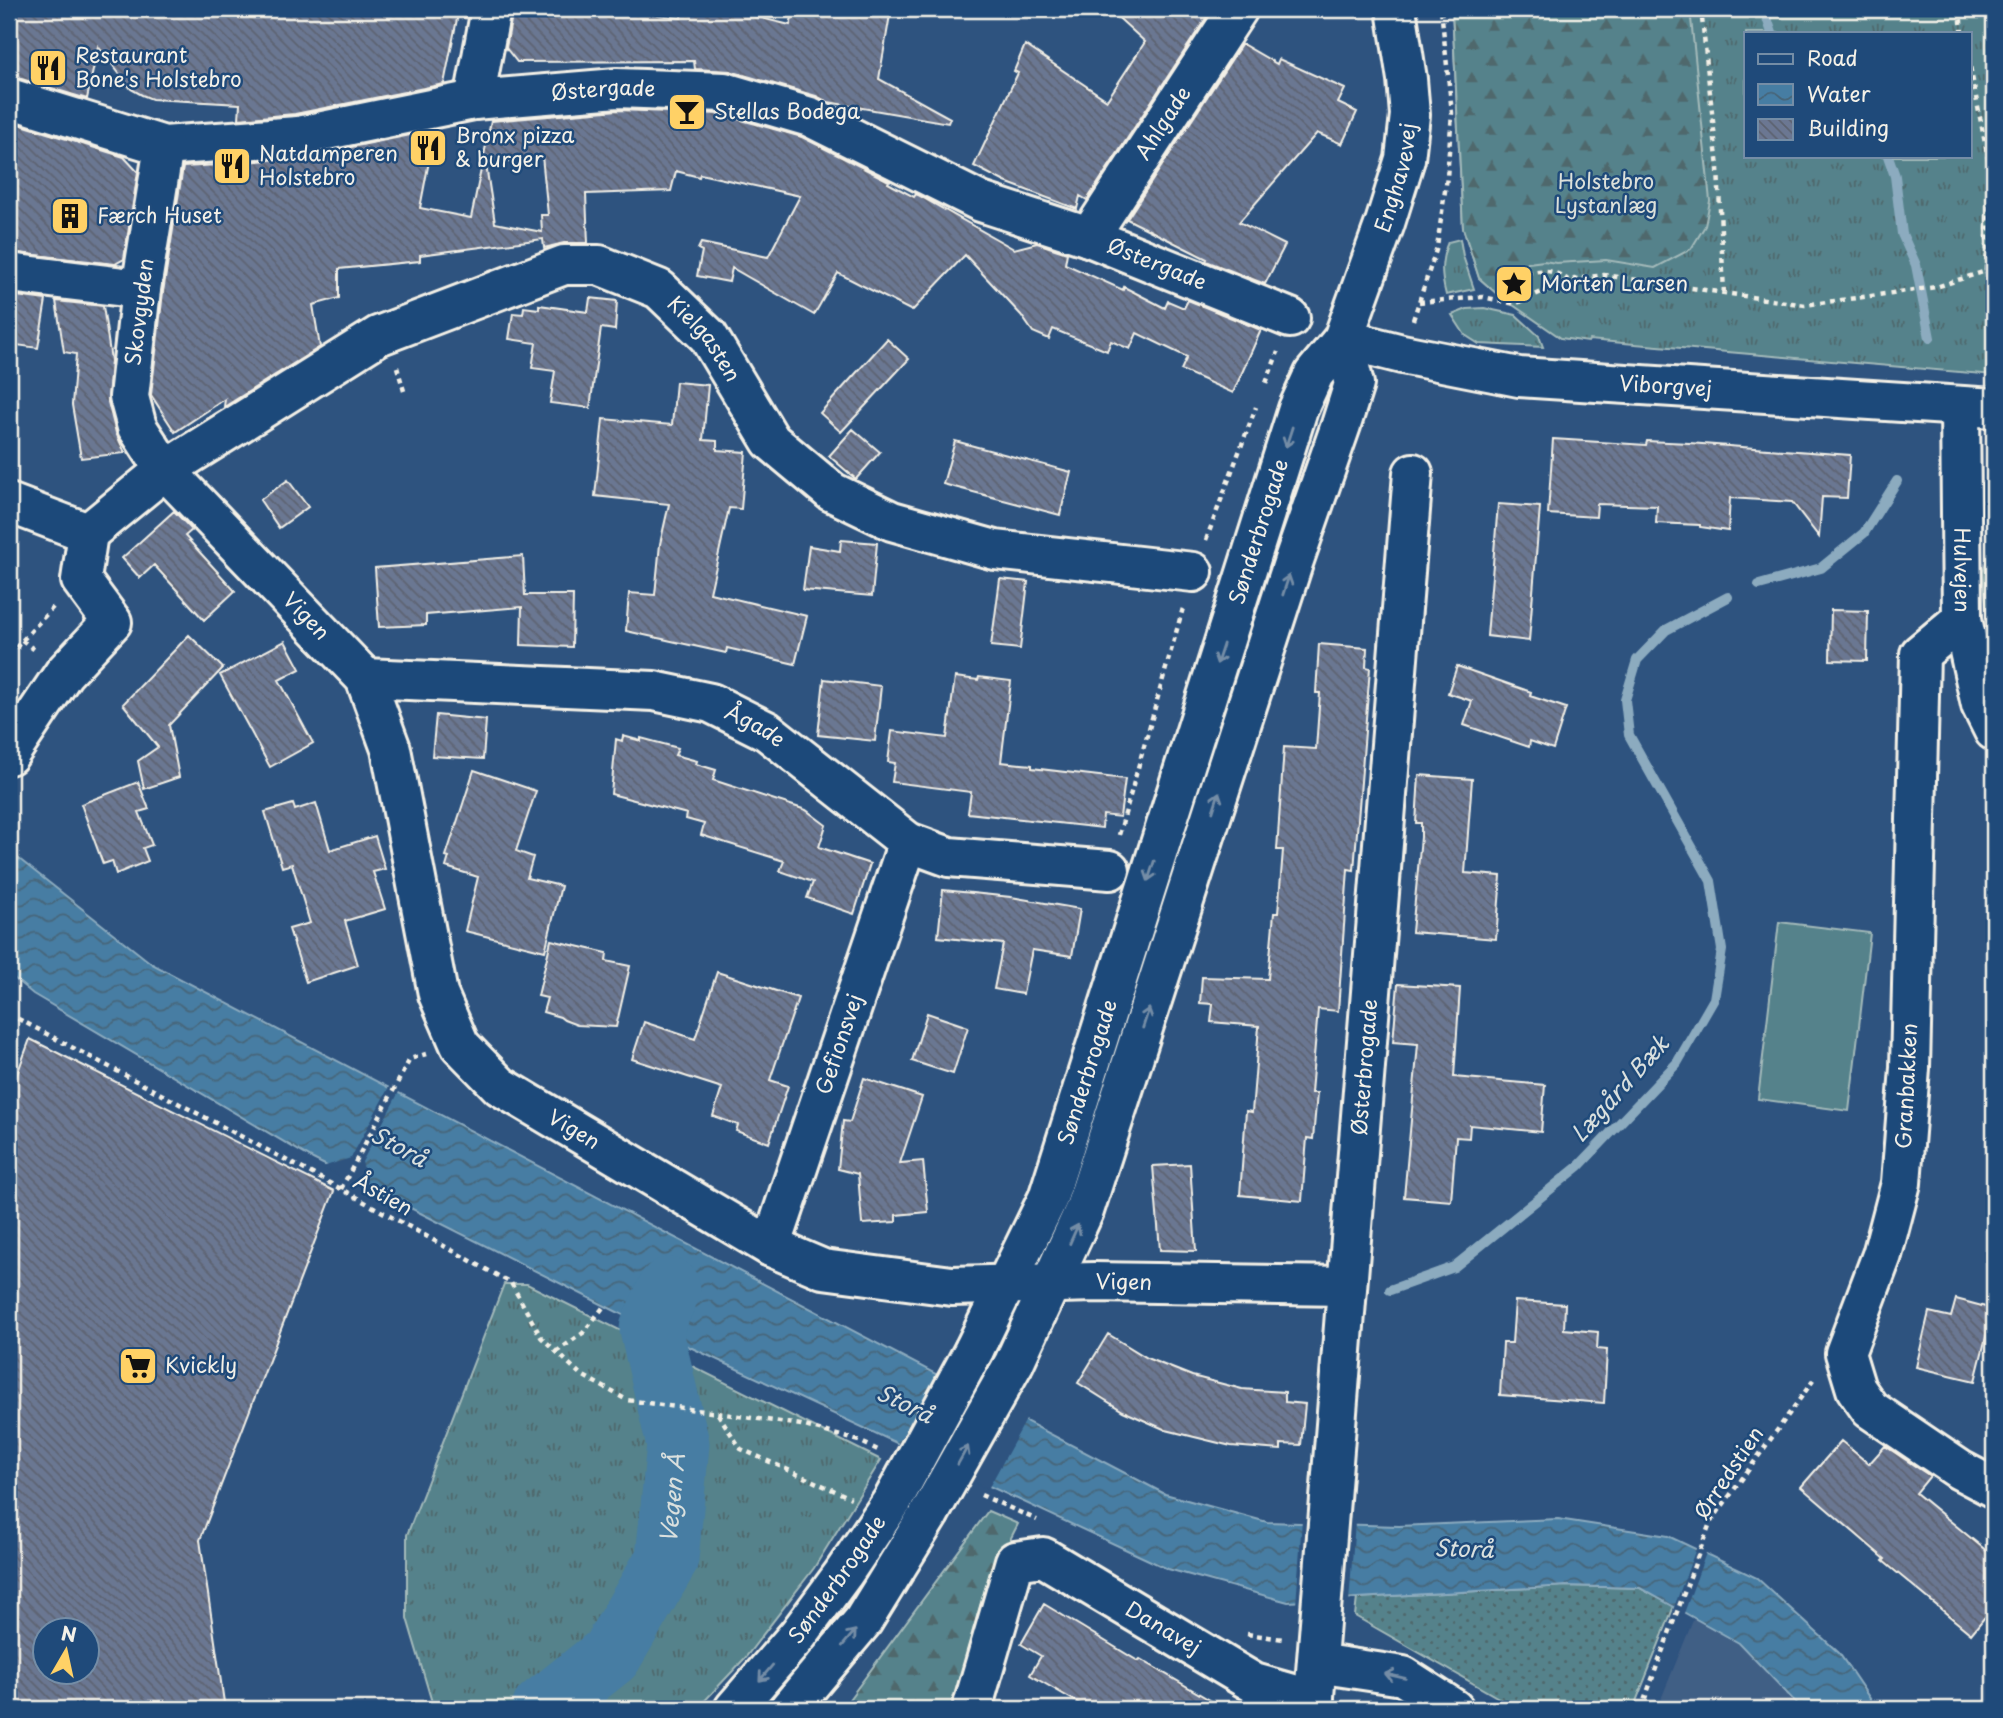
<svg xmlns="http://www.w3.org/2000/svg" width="2003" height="1718" font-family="'Playpen Sans',sans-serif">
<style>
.built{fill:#405e85}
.grass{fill:url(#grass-tufts);stroke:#a4baba;stroke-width:2;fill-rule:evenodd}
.forest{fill:url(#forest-firs);stroke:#a4baba;stroke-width:2}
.cemetery{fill:url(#cemetery-stones);stroke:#a4baba;stroke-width:2}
.garden{fill:url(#garden-dots);stroke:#a4baba;stroke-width:2}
.pitch{fill:#54828b;stroke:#a4baba;stroke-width:2}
.water{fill:url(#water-waves);stroke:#8cabbf;stroke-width:2}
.pier{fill:#2e537f}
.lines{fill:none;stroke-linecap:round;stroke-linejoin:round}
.stream{stroke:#8cabbf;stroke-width:10}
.river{stroke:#467da3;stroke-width:63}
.building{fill:url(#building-back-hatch);stroke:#f4f1e8;stroke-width:2;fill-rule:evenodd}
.minor-casing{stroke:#f4f1e8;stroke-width:44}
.path{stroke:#f4f1e8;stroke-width:4.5;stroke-dasharray:5 5;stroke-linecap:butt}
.minor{stroke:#1f4a7a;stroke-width:38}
.minor-bridge-casing{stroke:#f4f1e8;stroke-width:44;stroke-linecap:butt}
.minor-bridge{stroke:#1f4a7a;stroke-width:38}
.oneway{stroke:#748da6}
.labels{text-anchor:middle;stroke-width:5;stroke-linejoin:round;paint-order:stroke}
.poi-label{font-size:21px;fill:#f4f1e8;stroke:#1f4a7a;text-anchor:start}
.street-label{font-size:21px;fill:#f4f1e8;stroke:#1f4a7a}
.park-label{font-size:21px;fill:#dce0da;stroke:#1f4a7a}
.water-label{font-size:23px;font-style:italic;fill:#dae0de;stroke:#1f4a7a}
</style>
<defs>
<pattern id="grass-tufts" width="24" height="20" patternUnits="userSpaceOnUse" patternTransform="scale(1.75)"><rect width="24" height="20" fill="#54828b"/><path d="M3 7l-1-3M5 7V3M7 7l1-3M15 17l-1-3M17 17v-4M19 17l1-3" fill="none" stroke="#4f686c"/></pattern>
<pattern id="forest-firs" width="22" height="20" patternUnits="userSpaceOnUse" patternTransform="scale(1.75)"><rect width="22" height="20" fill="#54828b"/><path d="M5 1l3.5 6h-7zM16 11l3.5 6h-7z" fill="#4f686c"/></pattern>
<pattern id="cemetery-stones" width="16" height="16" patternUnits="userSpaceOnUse" patternTransform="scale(1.75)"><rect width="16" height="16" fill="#54828b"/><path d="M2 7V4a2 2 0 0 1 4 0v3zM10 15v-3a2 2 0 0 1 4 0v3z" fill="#4f686c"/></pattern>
<pattern id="garden-dots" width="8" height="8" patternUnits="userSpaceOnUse" patternTransform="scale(1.75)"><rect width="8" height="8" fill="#54828b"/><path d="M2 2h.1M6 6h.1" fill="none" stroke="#4f686c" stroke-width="1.8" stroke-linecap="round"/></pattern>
<pattern id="water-waves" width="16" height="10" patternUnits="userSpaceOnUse" patternTransform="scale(1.75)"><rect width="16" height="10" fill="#467da3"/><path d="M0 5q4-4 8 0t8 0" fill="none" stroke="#476579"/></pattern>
<pattern id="building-back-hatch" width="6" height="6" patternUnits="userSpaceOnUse" patternTransform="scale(1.75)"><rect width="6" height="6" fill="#6b7792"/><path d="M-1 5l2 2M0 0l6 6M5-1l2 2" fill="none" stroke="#5c6270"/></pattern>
</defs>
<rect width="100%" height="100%" fill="#2e537f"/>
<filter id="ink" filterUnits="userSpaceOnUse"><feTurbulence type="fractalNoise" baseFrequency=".0143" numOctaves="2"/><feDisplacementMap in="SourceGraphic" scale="14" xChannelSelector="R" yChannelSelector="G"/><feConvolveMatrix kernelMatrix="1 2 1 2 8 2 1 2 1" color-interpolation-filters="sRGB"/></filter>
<g filter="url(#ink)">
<!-- built -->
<path class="built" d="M1694,1618L1739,1643L1802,1709H1657Z"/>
<!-- grass -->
<path class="grass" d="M1452,9H1994V375L1589,340L1588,342L1561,338L1497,294L1479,278L1463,228ZM1746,33H1970V156H1746Z
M1460,239L1463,256L1474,289L1446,295C1441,276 1440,261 1448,242Z
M1484,308L1516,315L1539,336L1543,347L1479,344L1465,335L1452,315L1467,309Z
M504,1284H527L881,1460L814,1568L745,1658L697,1709H434L407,1618V1535Z"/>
<!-- forest -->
<path class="forest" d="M1452,9H1690L1710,201L1705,226L1691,249L1655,268L1606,260L1556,263L1544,261L1528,263L1519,268L1511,276L1507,287L1497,294L1479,278L1463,228Z
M988,1511L1018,1524L985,1589L951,1709H842Z"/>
<!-- cemetery -->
<path class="cemetery" d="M1994,536V679L1983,572Z"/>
<!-- garden -->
<path class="garden" d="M1566,1586L1640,1588L1674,1606L1633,1709H1518L1355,1616L1357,1598Z"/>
<!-- pitch -->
<path class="pitch" d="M1779,922L1870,933L1849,1111L1758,1099Z"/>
<!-- water -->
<path class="water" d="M9,851L152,964L1165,1494L1267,1522L1399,1526L1558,1519L1668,1536L1757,1578L1839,1653L1877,1709H1802L1739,1643L1640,1588L1566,1586L1288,1602L1168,1569L651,1329L313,1159L33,994L9,974Z"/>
<!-- pier -->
<path class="pier" d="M390,1085L400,1090L362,1162L369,1190L322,1167L351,1158Z
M938,1372L1027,1418L988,1489L896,1447Z
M1302,1519L1355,1521L1349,1602L1296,1605Z
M1697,1546L1707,1550L1683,1616L1673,1610Z"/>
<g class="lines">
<!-- stream -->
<path class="stream" d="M1764,9L1772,33
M1888,156L1895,176L1902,234L1916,265L1930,338
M1759,585L1821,568L1864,533L1897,481
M1390,1290L1454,1267L1579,1166L1677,1063L1714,999L1722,950L1711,881L1629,735L1625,700L1637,660L1666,630L1728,597"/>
<!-- river -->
<path class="river" id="s1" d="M543,1709L611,1655L667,1559L678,1444L651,1329L669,1289"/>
</g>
<!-- building -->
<path class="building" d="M9,9H459L444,84L295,114L239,119L240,104L152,99L142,95L131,89L98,46L87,99L15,77H9Z
M513,9H612L681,18L682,11L694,13L695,9H738L737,12L790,25L794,9H891L879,79L950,118L948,123L828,102L816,96L730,71L695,69L694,61L517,62L506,48Z
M1109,9H1212L1087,200L1080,196L1077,209L1005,182L974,166L1018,73L1014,71L1025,45L1107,100L1145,42Z
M1241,45H1244L1277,64L1279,59L1345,89L1338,103L1357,112L1342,144L1317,133L1239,222L1285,245L1265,284L1206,261L1207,259L1127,219Z
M618,110L720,114L802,137L889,181L888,183L914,197L916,194L918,195L1014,249L1037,243L1067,253L1065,264L1123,290L1124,287L1165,308L1168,301L1184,308L1188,300L1261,330L1233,393L1181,370L1187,357L1137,333L1130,349L1111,341L1107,351L1053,329L1049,339L1033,332L1021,315L965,255L912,311L838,273L814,315L732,268L729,282L697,276L702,251L698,249L701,243L768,257L800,196L700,174L699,177L676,171L671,191L586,194L588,243H564L544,248L543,239L420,255V261L339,269V298L313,305L320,347L224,407L225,399L175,432L151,395L163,292L183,167L235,164V163L302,157L435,130L420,208L471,218L491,121ZM542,156L548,215H541L542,232L495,223L486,165Z
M9,121L124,157L138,172L124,259L115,264L9,252Z
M9,295L46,300L38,348L9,344Z
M590,298L617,301L615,330L601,328L590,408L550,403L555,371L532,368L536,343L509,339L513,313L523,314L524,307L539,309V305L588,312Z
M56,301L103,306L111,360L108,402L116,433L125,453L81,458L72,405L76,354L64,352Z
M887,339L909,359L841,432L820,413Z
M676,382L708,385L703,440L717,441V450L746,452L741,509L729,508L710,593L807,616L795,664L727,648L726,653L626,631L629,593L655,595L660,544L669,504L595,496L603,419L672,425Z
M853,429L880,452L856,479L829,456Z
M1553,439L1646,445L1647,441L1689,443L1850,455L1847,498L1822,497L1819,537L1792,502L1730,498L1728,531L1700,527V525L1656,523L1657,506L1597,504L1596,517L1548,514Z
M955,441L1071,472L1060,515L943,484Z
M288,480L308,507L279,528L260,500Z
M1498,504L1540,507L1529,641L1487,636Z
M174,511L192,530L185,536L235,591L204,620L154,565L140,578L122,558Z
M841,540L877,543L872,596L803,590L809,546L840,551Z
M523,556L525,595H573L572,647L521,645L522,607L426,615V625L379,627L375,568Z
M1000,579L1028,582L1020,649L991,646Z
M1831,610L1868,611L1867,661L1830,660Z
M189,635L223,668L169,725L179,777L144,789L138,761L158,747L123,704Z
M285,641L300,669L279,680L313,743L270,767L220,675Z
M1319,644L1367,648L1366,667L1370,668L1354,870L1348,869L1338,1011L1318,1009L1311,1093H1317L1313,1139L1307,1138L1302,1201L1240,1195L1246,1111L1252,1112L1259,1026L1211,1022L1213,1004L1200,1003L1202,977L1268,979L1274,913H1278L1283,850H1277L1284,747L1316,749L1320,693H1316Z
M1457,666L1531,692L1530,696L1566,708L1553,749L1530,741L1529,747L1464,725L1472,701L1448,693Z
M955,677L978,680L979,677L1011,681L1001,762L1032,765V768L1125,779L1120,817L1103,815L1102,828L968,813L971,792L892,782L895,763L888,762L892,731L947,738Z
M824,679L881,686L875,741L818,735Z
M436,715L486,720L483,759L432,756Z
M623,736L641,741V738L678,748L675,755L697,761L696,764L716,770L713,780L806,810L826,825L819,847L870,864L854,914L807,898L813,882L780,871L784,861L701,835L704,824L686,819L687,814L611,794L616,739L622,741Z
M474,770L536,791L516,851L533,857L527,878L561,886L545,951L465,931L478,877L446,867L449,857L446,856Z
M1419,775L1472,779L1465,873L1501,876L1496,939L1412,932L1421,837V823H1416Z
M138,782L149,809L139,812L152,845L143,848L148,861L116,874L112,861L103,864L81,804Z
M316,803L330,850L375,836L385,869L373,872L385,909L345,921L358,965L306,982L289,929L310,923L292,864L282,867L265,812L293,804L295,810Z
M943,890L1011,897L1080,909L1072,956L1032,950L1023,994L994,989L1003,944L938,937Z
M551,940L607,953L606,961L630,966L616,1027L577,1025L564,1020L560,1017L543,1012L547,998L538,996Z
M717,972L798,998L770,1080L788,1086L769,1143L736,1131L738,1125L713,1116L722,1088L632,1059L644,1022L695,1039Z
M1398,984L1460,988L1454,1077L1545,1085L1541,1132L1470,1125L1469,1138L1456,1137L1451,1201L1404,1197L1418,1044L1393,1042Z
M927,1013L968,1027L953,1074L912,1061Z
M30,1039L334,1191L200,1540L225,1709H9V1096ZM46,1630H88V1672H46Z
M864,1078L922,1097L900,1163L923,1161L928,1212L896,1215V1222L862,1224L858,1174L838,1169L843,1121L850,1122Z
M1190,1164L1196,1251L1160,1250L1153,1166Z
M1956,1299L1993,1309L1975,1381L1916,1367L1929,1312L1951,1317Z
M1515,1301L1565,1304L1564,1329L1598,1332L1597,1349L1607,1350L1604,1403L1500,1395L1503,1343H1512Z
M1108,1334L1149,1359L1192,1376L1242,1389L1285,1392V1402L1305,1404L1301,1445L1281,1444V1450L1231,1446L1166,1430L1123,1411L1078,1383Z
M1841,1441L1869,1464L1885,1446L1930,1476L1916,1493L1994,1557V1606L1971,1634L1883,1561L1885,1559L1801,1487Z
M1044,1604L1138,1661L1140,1659L1225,1709H1089L1030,1675L1041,1656L1021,1644Z"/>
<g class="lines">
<!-- minor casing -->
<g class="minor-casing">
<g id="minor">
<path id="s2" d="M9,98L164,146L298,136L474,100L617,88L724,92L810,117L981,202L1089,237L1290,318"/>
<path d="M474,100L491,9"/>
<path id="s3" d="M164,146L141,289L129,397L137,427L165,470L365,678L391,749L438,994L460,1045L500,1086L771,1247L823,1269L952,1286L1094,1282L1347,1286"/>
<path id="s4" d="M1089,237L1238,9"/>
<path d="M9,273L141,289"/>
<path id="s5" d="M1343,339L1402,354L1519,377L1994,408"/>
<path id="s6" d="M1960,406L1962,619L1981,705L1994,731"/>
<path id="s7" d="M9,503L88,533L165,470L378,336L564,265H599L659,289L708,336L771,441L832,492L892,521L995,550L1193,572"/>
<path d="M1962,619L1920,654L1910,1068L1901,1183L1882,1255L1845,1353L1856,1389L1870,1409L1960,1470L1994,1488"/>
<path id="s8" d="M365,678L654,691L711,703L767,731L908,842L949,857L1110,870"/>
<path d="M9,755L64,673L112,622L81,580L88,533"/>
<path id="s9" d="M771,1247L908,842"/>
<path id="s10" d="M974,1350L1048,1198L1298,409L1314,374L1343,339L1385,223L1405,159L1410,115L1407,79L1396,9"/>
<path d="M1014,1363L1084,1211L1294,560L1341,425L1354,384L1343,339"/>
<path d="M1317,1663L1403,1676L1454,1709"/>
<path id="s11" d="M734,1709L798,1635L843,1574L893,1500"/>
<path d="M789,1709L863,1621L929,1514"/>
<path id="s12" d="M972,1709L1015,1561L1043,1557L1254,1683L1314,1700"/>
<path id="s13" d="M1313,1709L1413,473"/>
</g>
</g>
<!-- path -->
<path class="path" d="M1701,9L1718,168L1724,293
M1960,9L1962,33
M1986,271L1994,287
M1521,301L1519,286L1527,273C1544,269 1554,270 1568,280
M1419,302L1483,297L1515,304L1568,280L1604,275L1805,305L1936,287L1986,271L1990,169L1970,66
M1413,320L1437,247L1447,177L1452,113L1441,9
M397,367L404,391
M1266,383L1278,352
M1206,540L1256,407
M22,640L36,651
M9,655L55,605
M1119,835L1183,608
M9,1014L341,1189L511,1283L541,1337L580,1374L627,1400L801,1425L859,1441L880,1451
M341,1189L410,1059L426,1054
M556,1352L583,1333L605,1305
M718,1414L741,1449L851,1498
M981,1495L1037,1520
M1247,1634L1283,1639
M1641,1709L1710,1523L1815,1378"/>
<!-- minor -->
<use href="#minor" class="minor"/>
<!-- minor-bridge casing -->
<g class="minor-bridge-casing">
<path id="minor-bridge" d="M893,1500L974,1350
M929,1514L1014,1363"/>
</g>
<!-- minor-bridge -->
<use href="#minor-bridge" class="minor-bridge"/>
</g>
<!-- one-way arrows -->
<defs><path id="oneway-shaft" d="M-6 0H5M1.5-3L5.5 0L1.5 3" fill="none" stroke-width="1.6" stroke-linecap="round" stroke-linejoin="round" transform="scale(1.75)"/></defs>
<g class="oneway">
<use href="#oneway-shaft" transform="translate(1289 437) rotate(108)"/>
<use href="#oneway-shaft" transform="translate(1286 585) rotate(-72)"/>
<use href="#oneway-shaft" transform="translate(1220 654) rotate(108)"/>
<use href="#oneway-shaft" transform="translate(1216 802) rotate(-72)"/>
<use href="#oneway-shaft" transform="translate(1151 871) rotate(108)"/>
<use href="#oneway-shaft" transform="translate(1146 1018) rotate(-72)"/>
<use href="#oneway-shaft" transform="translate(1074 1234) rotate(-66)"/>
<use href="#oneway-shaft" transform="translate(963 1455) rotate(-61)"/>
<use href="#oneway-shaft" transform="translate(849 1638) rotate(-50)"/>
<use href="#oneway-shaft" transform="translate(766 1673) rotate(130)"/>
<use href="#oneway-shaft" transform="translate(1395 1676) rotate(-167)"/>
</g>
</g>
<!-- icons -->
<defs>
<g id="restaurant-square" transform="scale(2.0125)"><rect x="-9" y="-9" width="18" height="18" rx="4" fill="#ffd166" stroke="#1f4a7a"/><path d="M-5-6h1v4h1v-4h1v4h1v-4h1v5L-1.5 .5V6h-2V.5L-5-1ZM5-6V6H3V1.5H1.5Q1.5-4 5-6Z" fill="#111"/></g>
<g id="bar-square" transform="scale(2.0125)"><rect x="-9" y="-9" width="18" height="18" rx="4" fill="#ffd166" stroke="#1f4a7a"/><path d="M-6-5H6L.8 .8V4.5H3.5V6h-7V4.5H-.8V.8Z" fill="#111"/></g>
<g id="building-square" transform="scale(2.0125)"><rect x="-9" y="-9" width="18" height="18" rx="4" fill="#ffd166" stroke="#1f4a7a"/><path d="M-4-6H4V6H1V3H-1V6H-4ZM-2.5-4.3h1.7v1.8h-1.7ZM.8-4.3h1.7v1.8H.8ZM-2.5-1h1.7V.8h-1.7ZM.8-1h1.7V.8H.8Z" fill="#111"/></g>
<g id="sight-square" transform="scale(2.0125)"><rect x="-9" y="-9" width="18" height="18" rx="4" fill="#ffd166" stroke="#1f4a7a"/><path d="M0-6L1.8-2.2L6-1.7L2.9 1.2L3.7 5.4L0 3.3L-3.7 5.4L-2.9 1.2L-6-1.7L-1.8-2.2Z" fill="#111"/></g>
<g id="supermarket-square" transform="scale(2.0125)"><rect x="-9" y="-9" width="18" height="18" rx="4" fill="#ffd166" stroke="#1f4a7a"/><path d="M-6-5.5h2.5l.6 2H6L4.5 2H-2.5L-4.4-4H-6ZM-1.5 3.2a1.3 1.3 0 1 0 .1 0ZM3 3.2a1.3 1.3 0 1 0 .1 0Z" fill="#111"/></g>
</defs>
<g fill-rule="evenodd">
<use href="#restaurant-square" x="48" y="68"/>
<use href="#bar-square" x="687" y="112"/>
<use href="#restaurant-square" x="428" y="148"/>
<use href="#restaurant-square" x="232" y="166"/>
<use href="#building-square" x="70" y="216"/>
<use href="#sight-square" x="1514" y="284"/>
<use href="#supermarket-square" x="138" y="1366"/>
</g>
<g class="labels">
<!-- poi labels -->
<g class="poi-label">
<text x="75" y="63">Restaurant<tspan x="75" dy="24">Bone's Holstebro</tspan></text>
<text x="714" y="119">Stellas Bodega</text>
<text x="455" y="143">Bronx pizza<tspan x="455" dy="24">&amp; burger</tspan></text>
<text x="259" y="161">Natdamperen<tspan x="259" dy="24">Holstebro</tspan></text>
<text x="97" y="223">Færch Huset</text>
<text x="1541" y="291">Morten Larsen</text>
<text x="165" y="1373">Kvickly</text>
</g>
<!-- street labels -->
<g class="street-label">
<text dy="7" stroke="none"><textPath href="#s2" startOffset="606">Østergade</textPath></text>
<text dy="7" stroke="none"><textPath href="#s4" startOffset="136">Ahlgade</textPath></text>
<text dy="7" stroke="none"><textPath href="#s10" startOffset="1251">Enghavevej</textPath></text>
<text dy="7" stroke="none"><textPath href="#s2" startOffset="1194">Østergade</textPath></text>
<text transform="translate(140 312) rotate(-83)" y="7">Skovgyden</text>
<text dy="7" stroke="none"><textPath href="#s7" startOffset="802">Kielgasten</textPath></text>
<text dy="7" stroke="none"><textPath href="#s5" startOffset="327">Viborgvej</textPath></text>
<text dy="7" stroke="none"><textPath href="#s10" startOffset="868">Sønderbrogade</textPath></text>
<text dy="7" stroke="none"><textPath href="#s6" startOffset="164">Hulvejen</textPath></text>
<text dy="7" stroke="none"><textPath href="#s3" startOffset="539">Vigen</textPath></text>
<text dy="7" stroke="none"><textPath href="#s8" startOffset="397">Ågade</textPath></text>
<text dy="7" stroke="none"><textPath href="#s9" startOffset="214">Gefionsvej</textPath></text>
<text dy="7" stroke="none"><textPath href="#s13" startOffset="644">Østerbrogade</textPath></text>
<text dy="7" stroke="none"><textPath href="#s10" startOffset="301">Sønderbrogade</textPath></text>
<text transform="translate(1907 1086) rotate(-87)" y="7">Granbakken</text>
<text dy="7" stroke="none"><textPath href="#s3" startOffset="1148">Vigen</textPath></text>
<text transform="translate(383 1195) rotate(29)" y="7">Åstien</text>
<text dy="7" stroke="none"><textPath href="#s3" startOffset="1736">Vigen</textPath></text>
<text transform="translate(1729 1473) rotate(-56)" y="7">Ørredstien</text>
<text dy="7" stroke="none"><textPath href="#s11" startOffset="166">Sønderbrogade</textPath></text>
<text dy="7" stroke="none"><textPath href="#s12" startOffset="322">Danavej</textPath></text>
</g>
<!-- park labels -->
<g class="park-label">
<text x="1606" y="189">Holstebro<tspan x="1606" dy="24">Lystanlæg</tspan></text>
</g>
<!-- water labels -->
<g class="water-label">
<text transform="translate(1620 1089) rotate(-48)" y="8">Lægård Bæk</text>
<text transform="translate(399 1147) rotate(28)" y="8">Storå</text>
<text transform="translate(905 1404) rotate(26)" y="8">Storå</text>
<text dy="8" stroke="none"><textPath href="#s1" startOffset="259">Vegen Å</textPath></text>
<text transform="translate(1464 1549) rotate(2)" y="8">Storå</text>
</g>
</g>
<!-- margin -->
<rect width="2003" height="1718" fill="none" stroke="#1f4a7a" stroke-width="35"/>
<rect x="18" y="18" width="1968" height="1683" fill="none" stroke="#f4f1e8" stroke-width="2.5" filter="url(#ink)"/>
<!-- legend -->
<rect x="1744" y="32" width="228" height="126" fill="#1f4a7a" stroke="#748da6" stroke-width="2"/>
<rect x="1758" y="54" width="35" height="10" fill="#1f4a7a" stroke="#748da6" stroke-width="2"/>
<text x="1807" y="66" font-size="21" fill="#f4f1e8">Road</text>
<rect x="1758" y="84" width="35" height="21" fill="url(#water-waves)" stroke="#748da6" stroke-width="2"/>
<text x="1807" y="102" font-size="21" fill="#f4f1e8">Water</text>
<rect x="1758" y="119" width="35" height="21" fill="url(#building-back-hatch)" stroke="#748da6" stroke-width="2"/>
<text x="1807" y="136" font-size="21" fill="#f4f1e8">Building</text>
<!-- north arrow -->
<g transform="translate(66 1651) rotate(9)"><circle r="33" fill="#1f4a7a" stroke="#748da6" stroke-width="2"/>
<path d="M0-5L12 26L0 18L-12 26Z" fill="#ffd166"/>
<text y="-10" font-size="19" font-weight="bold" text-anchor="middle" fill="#f4f1e8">N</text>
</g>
</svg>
